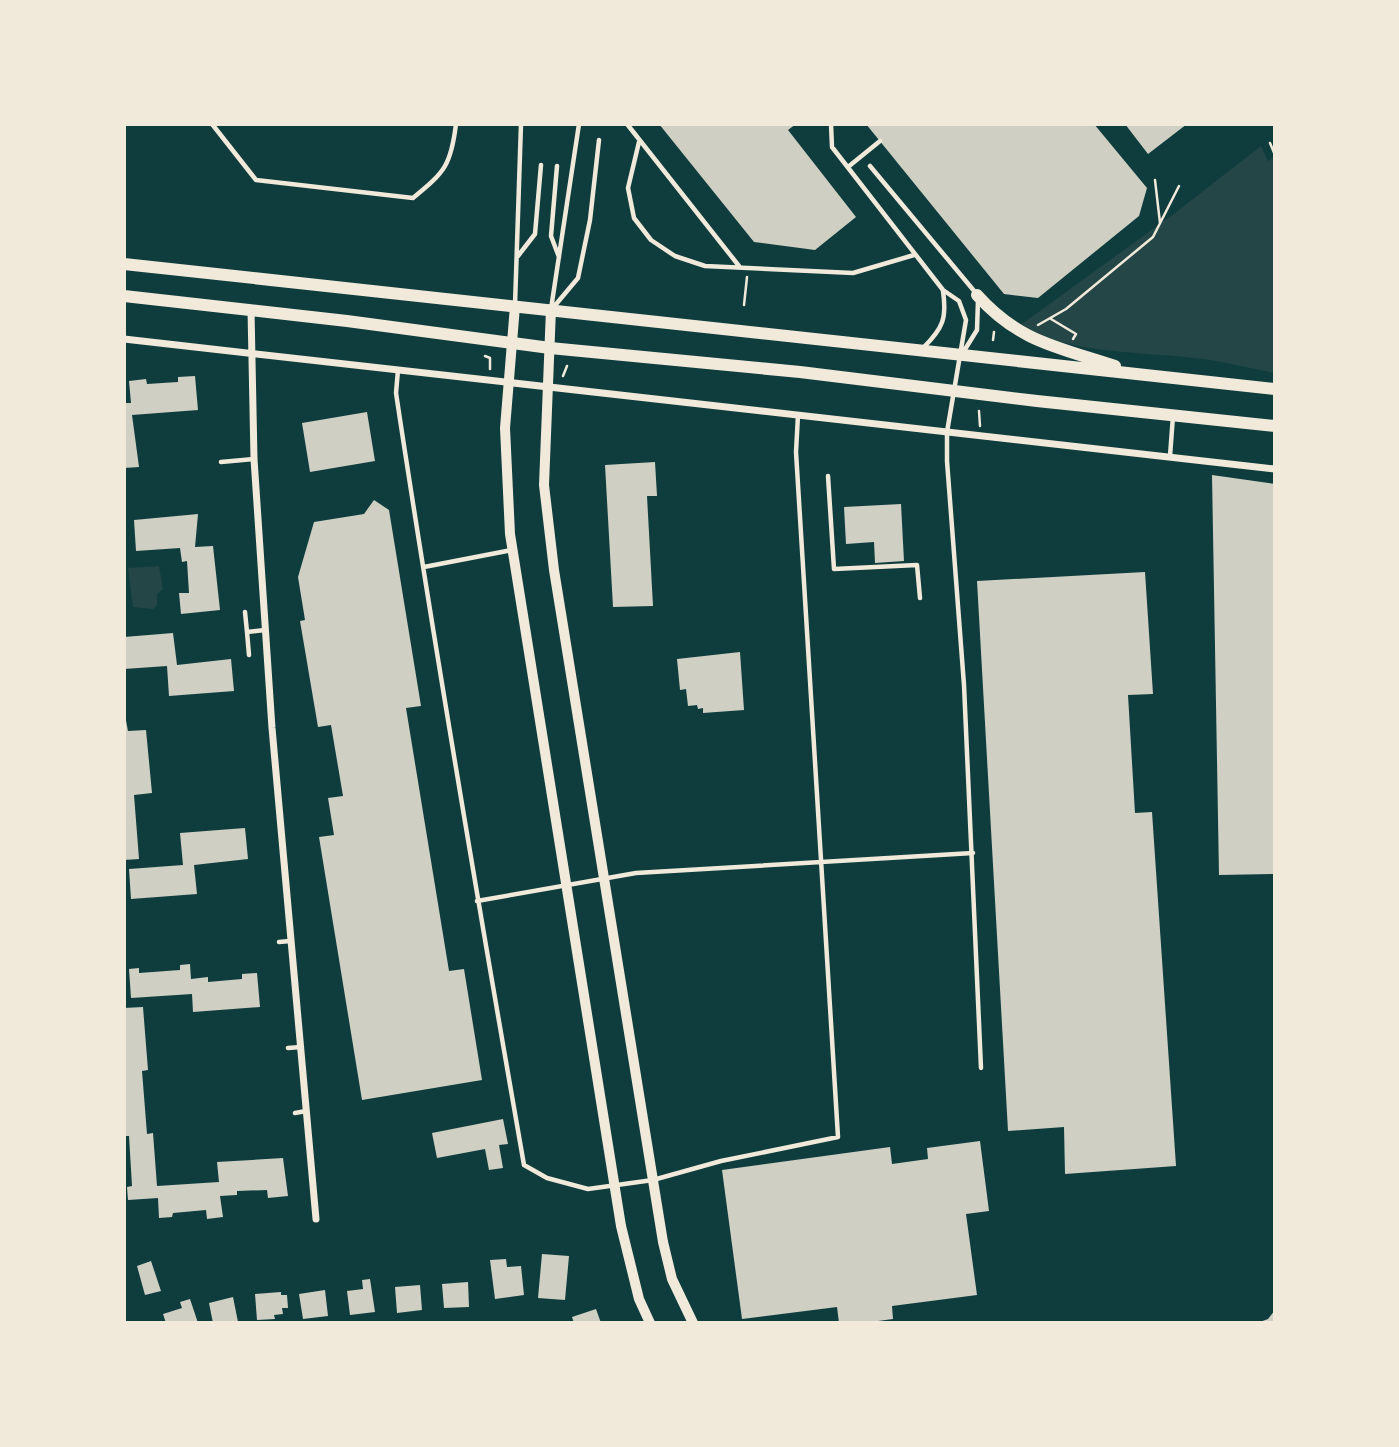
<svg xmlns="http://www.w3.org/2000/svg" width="1399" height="1447" font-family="Raleway,sans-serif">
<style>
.green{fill:#244646}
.building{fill:#cfcfc3}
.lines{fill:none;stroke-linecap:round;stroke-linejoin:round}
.path{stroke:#f1e9da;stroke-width:2.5}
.service{stroke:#f1e9da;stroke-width:4.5}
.minor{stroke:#f1e9da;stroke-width:7}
.tertiary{stroke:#f1e9da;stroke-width:10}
.primary{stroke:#f1e9da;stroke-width:12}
</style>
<rect width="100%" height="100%" fill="#0f3d3e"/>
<!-- green -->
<path class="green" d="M1261,146L1268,161L1275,156V373C1248,368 1222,361 1195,358C1147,352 1060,354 1022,324L1175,213Z
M159,566L163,589L157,594V605L153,609L133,607L128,568Z"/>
<!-- building -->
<path class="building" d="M659,124H796L788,130L856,217L815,250L754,242Z
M866,124H1094L1147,188L1139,216L1038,298L1004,294Z
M1125,124H1187L1148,154Z
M195,376L198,410L132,415L139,467L124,468V403H131L129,381L146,379L147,384L178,382V377Z
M367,412L375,461L310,472L302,423Z
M655,462L657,496H647L653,606L613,607L605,465Z
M1212,475L1275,484V874L1219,875Z
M374,500L389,510L421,706L406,708L449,971L464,969L482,1080L362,1100L319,837L334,835L328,798L343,796L331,725L318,727L300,621L305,620L298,577L314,522L364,514Z
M901,504L904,561L875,563L874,542L846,544L844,507Z
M198,514L195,547L213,546L220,610L181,614L179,593H189L187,561L182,562L180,548L136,551L134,520Z
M1145,572L1153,694L1128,695L1135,813L1152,812L1176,1166L1065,1174L1064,1127L1008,1131L977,581Z
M173,633L177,665L231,659L234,691L169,696L167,666L124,669V637Z
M740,652L744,710L703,713V708L698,709L697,705L688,706L686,689L680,690L677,659Z
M124,710L128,731L146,730L152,793L134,795L139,859L124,860Z
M245,828L248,859L194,865L197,894L131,899L129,869L183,865L180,833Z
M190,964L191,979L208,977V982L242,979V974L257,973L260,1007L193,1012L192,994L131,998L129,969L139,968V973L180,970V965Z
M143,1007L148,1070L142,1071L147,1134L153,1133L157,1186L219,1182L217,1162L283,1158L288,1196L268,1198L267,1190L237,1191V1195L220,1196L223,1217L207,1219L206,1210L173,1213L172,1217L159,1218L158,1198L128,1200L127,1187L132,1186L129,1136H124V1008Z
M503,1119L508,1144L499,1145L503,1168L489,1170L485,1149L437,1158L432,1133Z
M980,1141L989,1211L966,1214L977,1295L892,1306L893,1319L863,1323H839L837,1307L742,1319L722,1170L890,1147L892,1164L928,1159L927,1148Z
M542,1254L569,1256L565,1300L538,1298Z
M506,1259L507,1267L521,1266L524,1295L495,1299L490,1260Z
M151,1261L161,1291L145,1295L137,1266Z
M370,1279L375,1312L350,1315L347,1291L363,1289L362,1280Z
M468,1282L469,1307L444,1308L442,1284Z
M420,1285L422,1310L397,1313L395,1287Z
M325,1290L328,1316L303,1319L299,1294Z
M281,1292V1295H287L288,1308H282L283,1314L274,1315L275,1319L257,1320L255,1294Z
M233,1297L238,1322L213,1323L209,1303Z
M190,1299L198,1323H166L163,1314L182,1308L180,1302Z
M596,1309L601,1323H574L572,1317Z
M1275,1310V1323H1257L1268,1319Z"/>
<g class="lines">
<!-- path -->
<path class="path" d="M1270,143L1275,155
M1155,180L1160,223
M744,305L747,277
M1051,319L1076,334L1073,339
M1038,325L1066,309L1153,237L1179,186
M993,340L994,332
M485,356L490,358V369
M563,376L567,366
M979,411L980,426"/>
<!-- service -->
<path class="service" d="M212,124L256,180L413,198C445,172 451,165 456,124
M627,124L739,266
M831,124L832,147L943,290L959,301L966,320L947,432V461L964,685L981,1068
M639,142L628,188L634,218L651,240L675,256L705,266L853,273L914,255
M557,166L551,236L559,257
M870,166L975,292
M848,167L880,141
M518,256L535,234L541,165
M515,305L521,124
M551,309L579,124
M552,309L578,278L590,220L599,140
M924,347C943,328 947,318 943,291
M964,351L977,330L978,300
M398,370L396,393C435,651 479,908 524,1165L547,1178L588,1189L653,1180L721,1161L838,1137L796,452L798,415
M1170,456L1173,416
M221,462L254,459
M828,476L834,569L917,565L920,598
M424,567L512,550
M245,612L247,632
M249,655L247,632L265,630
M477,901L636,873L973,853
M279,942L290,941
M288,1048L301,1047
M295,1113L306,1111"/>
<!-- minor -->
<path class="minor" d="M251,310L254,459L272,728L316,1219
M124,339L1275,469"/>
<!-- tertiary -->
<path class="tertiary" d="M515,306L505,428L510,534L621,1226L639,1299L650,1323
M551,309L544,485L554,570L663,1242L672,1279L693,1323"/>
<!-- primary -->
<path class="primary" d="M124,264L1275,389
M977,295C1019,342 1058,347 1115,366
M124,296L347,321L550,348L800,372L1037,401L1275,426"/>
</g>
<!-- border -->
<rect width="1399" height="1447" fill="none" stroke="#f1e9da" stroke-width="252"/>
</svg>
